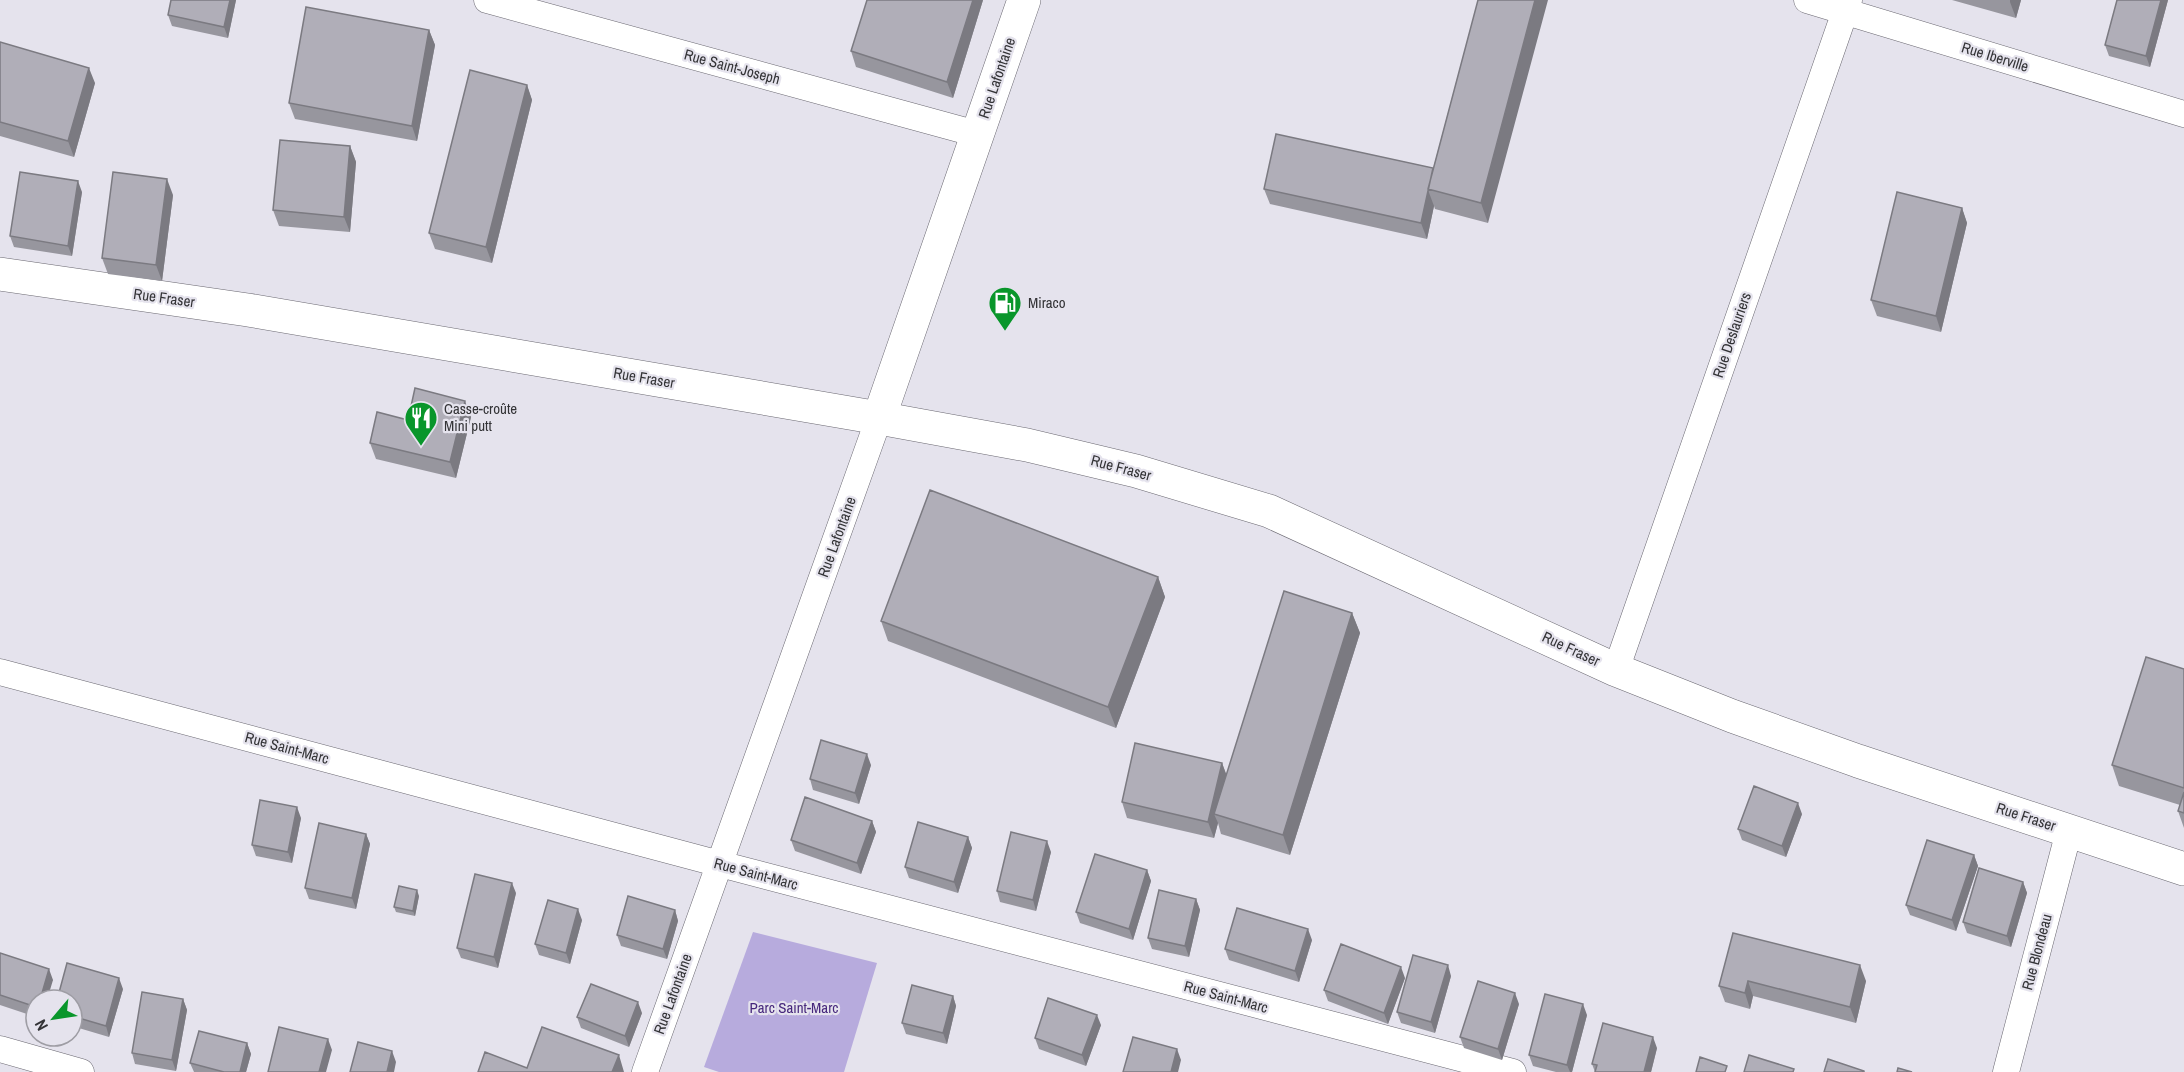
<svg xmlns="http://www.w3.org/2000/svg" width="2184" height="1072" font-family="'Archivo Narrow',sans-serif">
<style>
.green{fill:#b7abdd}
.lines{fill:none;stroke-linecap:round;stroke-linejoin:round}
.minor-casing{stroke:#6a6871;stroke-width:27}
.secondary-casing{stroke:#6a6871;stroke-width:34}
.primary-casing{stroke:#6a6871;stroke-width:34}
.minor{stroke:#fff;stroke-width:26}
.secondary{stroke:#fff;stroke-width:33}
.primary{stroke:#fff;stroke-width:33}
.wall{fill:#97969e}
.shaded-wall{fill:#7b7a81}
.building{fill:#b0aeb8;stroke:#7b7a81;stroke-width:1.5}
.labels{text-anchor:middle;stroke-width:4.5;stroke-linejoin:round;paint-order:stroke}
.street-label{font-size:15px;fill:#333336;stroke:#e5e3ed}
.poi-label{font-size:15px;fill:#333336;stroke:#e5e3ed;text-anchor:start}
.park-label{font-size:15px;fill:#46277c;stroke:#e5e3ed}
</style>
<rect width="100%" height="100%" fill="#e5e3ed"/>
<!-- green -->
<path class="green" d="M753,932L877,963L844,1072H719L704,1067Z"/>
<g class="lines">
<!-- minor casing -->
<g class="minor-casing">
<path id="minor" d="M487,0L977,134
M1807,0L2184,114
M1616,670L1849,0
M0,672L720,864L1513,1072
M0,1049L81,1072
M645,1072L879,418
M2006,1072L2069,831"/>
</g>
<!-- secondary casing -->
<g class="secondary-casing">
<path id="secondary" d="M879,418L1024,0"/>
</g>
<!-- primary casing -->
<g class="primary-casing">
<path id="primary" d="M0,274L248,310L879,418L1027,445L1136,471L1269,511L1616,670L1732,716L1858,761L2184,869"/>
</g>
<!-- minor -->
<use href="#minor" class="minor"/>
<!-- secondary -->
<use href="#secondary" class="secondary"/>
<!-- primary -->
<use href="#primary" class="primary"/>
</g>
<!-- wall -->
<path class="wall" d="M171,0H236L228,38L172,26L168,15Z
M983,0L953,98L856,67L851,51Z
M1478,0L1488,223L1435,209L1434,206L1427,239L1270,204L1264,189L1433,169Z
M1952,0H2021L2016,18Z
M2117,0H2168L2150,67L2109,56L2105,45Z
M429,30L435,45L417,141L295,119L289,103Z
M0,42L95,83L74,157L0,136Z
M527,85L532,100L492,263L435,249L429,233Z
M350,146L356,162L350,232L279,226L273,210Z
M82,192L72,256L14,247L10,236Z
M173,195L162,281L108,274L102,258Z
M1962,208L1967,223L1941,332L1877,316L1871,300Z
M471,417L456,478L376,459L370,443Z
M1158,577L1165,597L1116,728L888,641L881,621Z
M1352,613L1360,633L1290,855L1221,834L1218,823L1214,838L1127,818L1122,802L1222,763L1226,774Z
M2184,669V828L2178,811L2180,805L2119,786L2112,765Z
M871,765L859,804L813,790L810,779Z
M1802,814L1786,857L1742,840L1738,829Z
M301,818L292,863L256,856L252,845Z
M872,821L876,832L861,874L795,851L791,840Z
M366,834L370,844L356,909L309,899L305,888Z
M968,837L972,848L958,893L909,878L905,867Z
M1051,852L1036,911L1000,902L997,891Z
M1974,855L1978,866L1956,931L1910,915L1906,905Z
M1147,870L1151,881L1133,940L1080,923L1076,912Z
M2023,882L2027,893L2011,947L1967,933L1963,922Z
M516,893L498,968L461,958L457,948Z
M419,896L415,916L396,912L394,907Z
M1196,899L1200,910L1189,957L1152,949L1148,938Z
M675,910L678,921L667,959L621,946L617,935Z
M582,920L570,964L539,955L535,944Z
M1733,933L1866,981L1856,1023L1753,996L1750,1009L1725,1002L1719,986Z
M1312,940L1299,982L1229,960L1225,949Z
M0,953L53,980L36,1000V1017L0,1005Z
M1451,976L1435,1033L1401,1023L1397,1012Z
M1405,978L1388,1024L1328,1001L1324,990Z
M123,989L109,1037L72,1026V1000Z
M953,996L956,1006L947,1044L906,1034L902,1023Z
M183,999L187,1010L176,1071L135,1064L132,1053Z
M1519,1004L1502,1060L1464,1048L1460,1037Z
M642,1013L629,1047L581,1028L577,1017Z
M1587,1015L1572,1072H1556L1533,1066L1529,1055Z
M1101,1025L1086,1066L1039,1049L1035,1038Z
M247,1043L251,1054L246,1072H194L190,1063Z
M1657,1048L1651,1072H1595L1592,1064Z"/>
<!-- shaded-wall -->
<path class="shaded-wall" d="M230,0H236L228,38L224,27Z
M973,0H983L953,98L947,82Z
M1535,0H1548L1488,223L1481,203Z
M2010,0H2021L2016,18L2010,2Z
M2161,0H2168L2150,67L2146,56Z
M429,30L435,45L417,141L412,126Z
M89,68L95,83L74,157L68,141Z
M527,85L532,100L492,263L486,247Z
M350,146L356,162L350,232L344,217Z
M167,179L173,195L162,281L156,265Z
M78,181L82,192L72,256L68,246Z
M1428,190L1434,206L1427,239L1421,223Z
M1962,208L1967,223L1941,332L1936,316Z
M465,401L471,417L456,478L450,462Z
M1158,577L1165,597L1116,728L1108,707Z
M1352,613L1360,633L1290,855L1283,835Z
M867,754L871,765L859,804L855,793Z
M1222,763L1228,779L1214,814L1218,823L1214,838L1208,822Z
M1798,803L1802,814L1786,857L1782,846Z
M297,807L301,818L292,863L288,852Z
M872,821L876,832L861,874L857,863Z
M366,834L370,844L356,909L352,898Z
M968,837L972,848L958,893L954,882Z
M1047,841L1051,852L1036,911L1033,900Z
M1974,855L1978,866L1956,931L1952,920Z
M1147,870L1151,881L1133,940L1129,929Z
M2023,882L2027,893L2011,947L2007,936Z
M512,883L516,893L498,968L494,957Z
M417,890L419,896L415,916L413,911Z
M1196,899L1200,910L1189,957L1185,946Z
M578,909L582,920L570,964L566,953Z
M675,910L678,921L667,959L663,949Z
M1308,929L1312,940L1299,982L1295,971Z
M1448,965L1451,976L1435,1033L1431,1022Z
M1860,965L1866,981L1856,1023L1850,1007Z
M1401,967L1405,978L1388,1024L1384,1013Z
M49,969L53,980L47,1000H40Z
M119,978L123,989L109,1037L106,1026Z
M1748,981L1753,996L1750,1009L1745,993Z
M1515,993L1519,1004L1502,1060L1498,1049Z
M953,996L956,1006L947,1044L943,1033Z
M183,999L187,1010L176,1071L172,1060Z
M638,1002L642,1013L629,1047L625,1036Z
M1583,1004L1587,1015L1572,1072H1570L1567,1065Z
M1097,1015L1101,1025L1086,1066L1082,1055Z
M1653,1037L1657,1048L1651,1072H1644Z
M328,1039L332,1050L326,1072H319Z
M247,1043L251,1054L246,1072H240Z
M1177,1049L1181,1060L1178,1072H1171Z
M392,1051L396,1062L394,1072H387Z
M619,1055L624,1072H612Z"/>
<!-- building -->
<path class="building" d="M171,0H230L224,27L168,15Z
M867,0H973L947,82L851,51Z
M1478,0H1535L1481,203L1428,189Z
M2117,0H2161L2146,56L2105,45Z
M306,7L429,30L412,126L289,103Z
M0,42L89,68L68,141L0,122Z
M470,70L527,85L486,247L429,233Z
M1276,134L1433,168L1421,223L1264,189Z
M280,140L350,146L344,217L273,210Z
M20,172L78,181L68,246L10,236Z
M113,172L167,179L156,265L102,258Z
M1897,192L1962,208L1936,316L1871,300Z
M415,388L465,401L450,462L370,443L377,412L408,420Z
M930,490L1158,577L1108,707L881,621Z
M1284,591L1352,613L1283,835L1214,814Z
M2146,657L2184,669V788L2112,765Z
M821,740L867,754L855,793L810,779Z
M1135,743L1222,763L1208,822L1122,802Z
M1754,786L1798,803L1782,846L1738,829Z
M2184,792V813L2178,811Z
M805,797L872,821L857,863L791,840Z
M260,800L297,807L288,852L252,845Z
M918,822L968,837L954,882L905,867Z
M319,823L366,834L352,898L305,888Z
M1011,832L1047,841L1033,900L997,891Z
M1927,840L1974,855L1952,920L1906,905Z
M1095,854L1147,870L1129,929L1076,912Z
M1979,868L2023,882L2007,936L1963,922Z
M475,874L512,883L494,957L457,948Z
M399,886L417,890L413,911L394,907Z
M1159,890L1196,899L1185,946L1148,938Z
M628,896L675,910L663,949L617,935Z
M548,900L578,909L566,953L535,944Z
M1237,908L1308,929L1295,971L1225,949Z
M1733,933L1860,965L1850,1007L1748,981L1745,993L1719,986Z
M1341,944L1401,967L1384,1013L1324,990Z
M0,953L49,969L40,1000H36V1007L0,995Z
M1413,955L1448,965L1431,1022L1397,1012Z
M67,963L119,978L106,1026L72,1016V1000H57Z
M1478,981L1515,993L1498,1049L1460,1037Z
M591,984L638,1002L625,1036L577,1017Z
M912,985L953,996L943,1033L902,1023Z
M142,992L183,999L172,1060L132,1053Z
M1545,994L1583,1004L1567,1065L1529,1055Z
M1048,998L1097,1015L1082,1055L1035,1038Z
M1603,1023L1653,1037L1644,1072H1595L1597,1065L1592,1064Z
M279,1027L328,1039L319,1072H268Z
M542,1027L619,1055L612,1072H478L485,1052L527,1068Z
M199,1031L247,1043L240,1072H224L190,1063Z
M1133,1037L1177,1049L1171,1072H1123Z
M358,1042L392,1051L387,1072H350Z
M1749,1055L1794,1069L1793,1072H1744Z
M1700,1057L1727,1066L1725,1072H1696Z
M1828,1059L1864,1071V1072H1824Z
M1898,1068L1912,1072H1897Z"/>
<!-- icons -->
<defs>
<g id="fuel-pin" transform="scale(1.725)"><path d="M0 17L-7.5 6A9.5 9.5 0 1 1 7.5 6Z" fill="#09962b" stroke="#e5e3ed"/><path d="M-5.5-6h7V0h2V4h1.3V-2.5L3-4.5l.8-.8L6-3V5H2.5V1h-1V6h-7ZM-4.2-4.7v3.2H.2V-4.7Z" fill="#fff"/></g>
<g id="restaurant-pin" transform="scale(1.725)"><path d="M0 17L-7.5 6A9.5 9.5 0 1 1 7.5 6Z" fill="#09962b" stroke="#e5e3ed"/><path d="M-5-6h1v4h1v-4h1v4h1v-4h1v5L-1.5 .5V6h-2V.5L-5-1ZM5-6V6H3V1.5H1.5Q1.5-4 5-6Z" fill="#fff"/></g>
</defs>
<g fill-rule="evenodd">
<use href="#fuel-pin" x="1005" y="303"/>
<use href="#restaurant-pin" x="421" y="418"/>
</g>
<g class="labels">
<!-- street labels -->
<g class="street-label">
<text transform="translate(1995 57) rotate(17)" y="5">Rue Iberville</text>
<text transform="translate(732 67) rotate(15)" y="5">Rue Saint-Joseph</text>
<text transform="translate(997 78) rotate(-71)" y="5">Rue Lafontaine</text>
<text transform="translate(164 298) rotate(8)" y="5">Rue Fraser</text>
<text transform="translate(1732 335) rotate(-71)" y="5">Rue Deslauriers</text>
<text transform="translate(644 378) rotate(10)" y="5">Rue Fraser</text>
<text transform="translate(1121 468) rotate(15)" y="5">Rue Fraser</text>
<text transform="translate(837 537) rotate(-70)" y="5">Rue Lafontaine</text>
<text transform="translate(1571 649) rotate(25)" y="5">Rue Fraser</text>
<text transform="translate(287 748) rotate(15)" y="5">Rue Saint-Marc</text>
<text transform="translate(2026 817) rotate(18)" y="5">Rue Fraser</text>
<text transform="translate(756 874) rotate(15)" y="5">Rue Saint-Marc</text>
<text transform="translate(2037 952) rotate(-75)" y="5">Rue Blondeau</text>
<text transform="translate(673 994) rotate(-70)" y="5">Rue Lafontaine</text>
<text transform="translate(1226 997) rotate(15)" y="5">Rue Saint-Marc</text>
</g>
<!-- poi labels -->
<g class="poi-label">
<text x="1028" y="308">Miraco</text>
<text x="444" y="414">Casse-croûte<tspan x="444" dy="17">Mini putt</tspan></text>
</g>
<!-- park labels -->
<g class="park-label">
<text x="794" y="1013">Parc Saint-Marc</text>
</g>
</g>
<!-- north arrow -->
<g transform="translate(54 1018) rotate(241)"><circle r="28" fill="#e5e3ed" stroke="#9e9da4" stroke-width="1.5"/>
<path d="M0-4.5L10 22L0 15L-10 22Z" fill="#09962b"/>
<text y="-9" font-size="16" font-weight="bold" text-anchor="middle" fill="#333336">N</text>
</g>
</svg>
